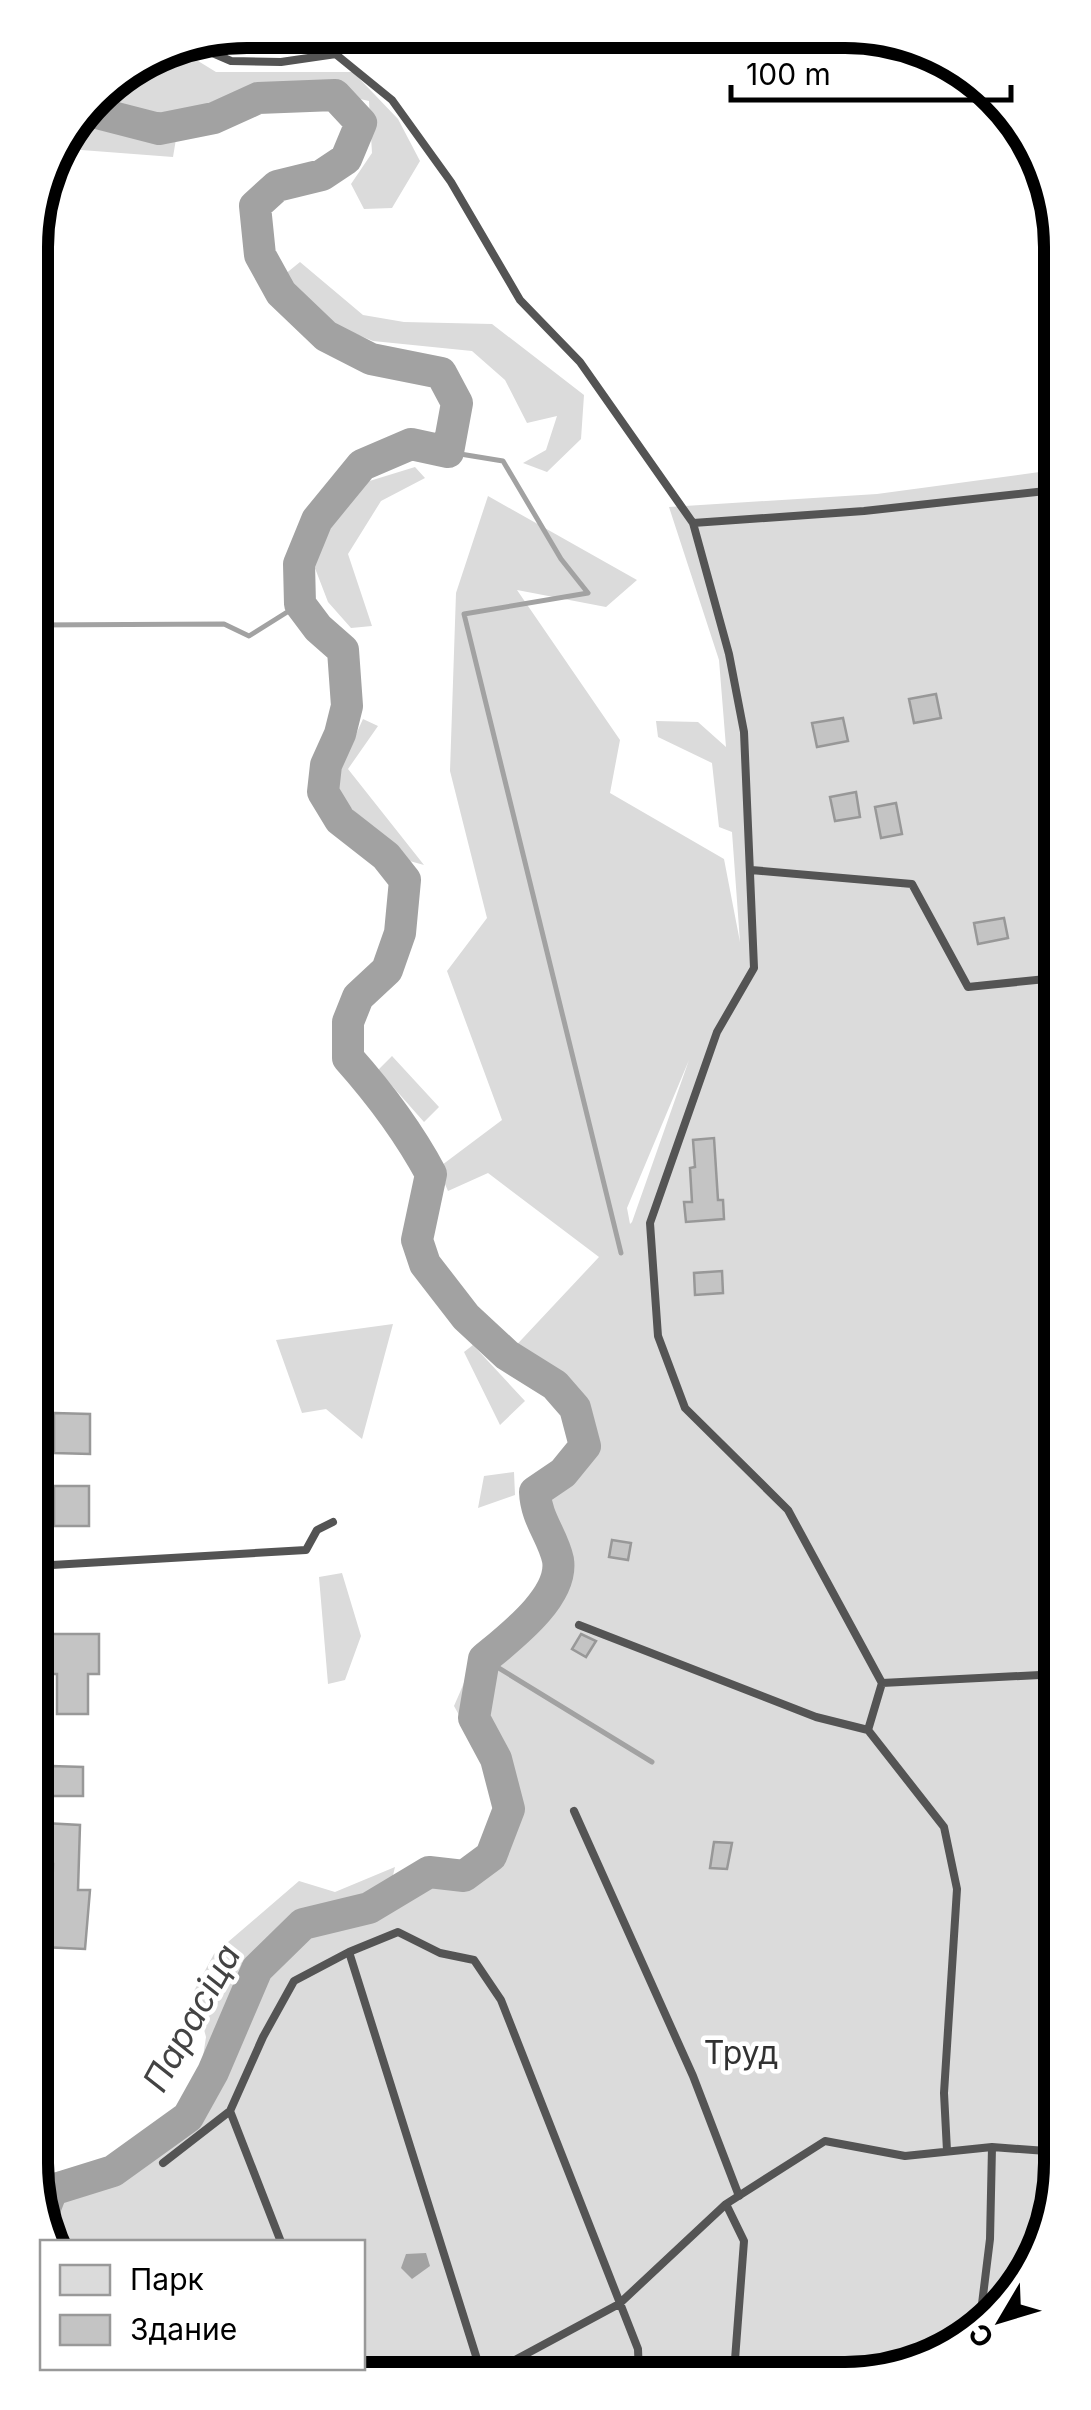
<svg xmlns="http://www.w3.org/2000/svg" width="1091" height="2410" font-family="Inter,sans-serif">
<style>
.green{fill:#dbdbdb;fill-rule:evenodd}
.water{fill:#a2a2a2}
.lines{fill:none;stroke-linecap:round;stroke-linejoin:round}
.stream{stroke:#a2a2a2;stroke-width:5}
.river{stroke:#a2a2a2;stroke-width:32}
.building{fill:#c4c4c4;stroke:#989898;stroke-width:2.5}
.lane{stroke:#545454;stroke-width:8}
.labels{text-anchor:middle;stroke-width:9;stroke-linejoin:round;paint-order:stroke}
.park-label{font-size:32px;fill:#323232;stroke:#fff}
.water-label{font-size:35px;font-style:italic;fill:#434343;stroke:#fff}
.rim{fill:none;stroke:#000;stroke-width:12}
</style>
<rect width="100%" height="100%" fill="#fff"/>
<!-- green -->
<path class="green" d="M253,30H293L314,48L253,49Z
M172,45L216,72H353L398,119L420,161L392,208L364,209L351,184L372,153L369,101L291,83L247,87L200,107L159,118L93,102L103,84L164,46Z
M74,122L176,139L173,157L55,148Z
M300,262L363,315L404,322L492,324L584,395L581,439L547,472L523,463L546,450L557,416L527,423L505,380L472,351L373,341L331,324L284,275Z
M415,467L425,478L381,501L348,554L372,626L351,628L328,602L313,563L341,502L363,483Z
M1054,470L1060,2178L1016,2296L901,2372L205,2376L188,2368H362V2242H52L38,2220L37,2175L127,2161L188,2117L196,2103L206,2037L194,1991L214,1954L299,1881L335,1892L395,1867L388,1896L429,1872L464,1876L487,1859L505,1819L489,1769L454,1706C462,1689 477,1647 490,1636C519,1610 553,1616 557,1567C559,1545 536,1519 535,1492L563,1473L585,1446L575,1407L555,1385L507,1355L599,1257L488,1173L448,1191L438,1168L502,1120L447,971L487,918L450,771L456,593L488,496L637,580L606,607L517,590L620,740L610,793L724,859L740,942L732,832L719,827L712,763L658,737L656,721L698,722L726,747L719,660L669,507L877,494ZM689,1060L632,1222L630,1224L627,1208Z
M363,719L378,726L348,769L424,865L406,860L331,789Z
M392,1056L439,1107L424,1122L378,1070Z
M393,1324L362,1439L326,1409L302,1413L276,1340Z
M473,1345L525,1401L500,1425L464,1352Z
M514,1472L515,1495L478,1508L484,1476Z
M342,1573L361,1636L345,1680L328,1684L319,1577Z"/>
<!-- water -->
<path class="water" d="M426,2253L430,2266L412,2279L401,2268L406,2254Z"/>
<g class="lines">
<!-- stream -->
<path class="stream" d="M448,452L503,461L561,559L588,593L464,614L621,1253
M32,625L224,624L249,636L300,604
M484,1659L652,1762"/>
<!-- river -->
<path class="river" d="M52,2242L40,2221L52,2190L113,2171L188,2117L213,2072L257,1969L303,1924L369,1908L429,1872L464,1876L491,1856L509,1809L496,1759L474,1718L484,1659C509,1638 564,1597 558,1560C553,1536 536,1519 535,1492L563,1473L585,1446L575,1408L555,1385L507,1355L466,1317L425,1264L417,1240L431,1174C408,1131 380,1094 348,1058V1022L358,997L387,970L400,933L405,880L386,856L340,820L323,792L326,765L340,734L347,706L343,650L318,628L300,604L299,564L317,520L362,465L411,444L448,452L457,403L441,373L371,359L326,336L281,293L260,255L255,206L277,186L322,175L346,159L361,123L335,95L258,98L214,118L159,129L93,112L89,103"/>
</g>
<!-- building -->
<path class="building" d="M936,694L941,718L914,723L909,699Z
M843,718L848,741L817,747L812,723Z
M856,792L860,817L835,821L830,797Z
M896,803L902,834L881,838L875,807Z
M1004,918L1008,938L978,944L974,923Z
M714,1138L718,1200H723L724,1219L686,1222L684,1202H692L690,1168L695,1167L693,1140Z
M722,1271L723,1293L695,1295L694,1273Z
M54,1413L90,1414V1454L54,1453Z
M54,1486H89V1526H54Z
M612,1540L631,1543L628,1560L609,1557Z
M51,1634H99V1674H88V1714H57V1674H52Z
M581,1634L596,1641L586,1657L572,1649Z
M51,1766L83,1767V1796H50Z
M44,1823L80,1825L78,1890H90L85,1949L42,1947L43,1931L51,1932L53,1864H42Z
M714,1842L732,1843L727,1869L710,1868Z"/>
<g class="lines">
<!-- lane -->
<path class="lane" d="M306,30L392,100L451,182L520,300L580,362L693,523L729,654L744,732L754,968L717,1032L650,1223L658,1336L685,1408L788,1510L882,1683L868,1730
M187,42L231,61L281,62L336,54
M693,523L864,511L1055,490
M751,870L912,884L968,987L1056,978
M1057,1111L1050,1236L1058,1414
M35,1566L306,1550L317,1530L333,1522
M579,1625L816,1717L868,1730
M882,1683L1059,1674
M868,1730L944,1827L957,1889L944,2093L947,2151
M574,1811L693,2076L739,2196
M349,1952L482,2375
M230,2111L281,2242
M163,2163L230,2111L263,2037L294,1981L349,1952L398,1932L440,1953L474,1960L501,2000L638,2349L639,2374
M726,2204L744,2241L734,2373
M980,2320L990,2239L992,2147
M191,2368L192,2369
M330,2368L333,2375
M487,2375L619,2304L726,2204L825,2141L905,2156L992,2147L1060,2152"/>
</g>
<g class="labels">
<!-- park labels -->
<g class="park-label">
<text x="741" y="2064">Труд</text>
</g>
<!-- water labels -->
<g class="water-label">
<text transform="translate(192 2018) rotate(-61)" y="12">Парасіца</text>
</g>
</g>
<!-- crop -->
<path d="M0 0H1091V2410H0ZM247 48H845A199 199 0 0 1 1044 247V2163A199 199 0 0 1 845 2362H247A199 199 0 0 1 48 2163V247A199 199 0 0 1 247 48Z" fill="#fff" fill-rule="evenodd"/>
<path class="rim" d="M247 48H845A199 199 0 0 1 1044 247V2163A199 199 0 0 1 845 2362H247A199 199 0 0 1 48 2163V247A199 199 0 0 1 247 48Z"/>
<!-- legend -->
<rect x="40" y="2240" width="325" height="130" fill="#ffffff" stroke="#999999" stroke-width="2.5"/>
<rect x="60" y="2265" width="50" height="30" fill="#dbdbdb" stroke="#999999" stroke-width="2.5"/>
<text x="130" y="2290" font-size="30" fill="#000000">Парк</text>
<rect x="60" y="2315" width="50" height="30" fill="#c4c4c4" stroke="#999999" stroke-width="2.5"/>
<text x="130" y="2340" font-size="30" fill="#000000">Здание</text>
<!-- north arrow -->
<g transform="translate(1001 2320) rotate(232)" stroke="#ffffff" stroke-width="8" paint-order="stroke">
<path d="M0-8L18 38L0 25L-18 38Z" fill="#000000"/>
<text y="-15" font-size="28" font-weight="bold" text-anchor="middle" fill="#000000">С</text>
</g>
<!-- scale -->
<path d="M731 85v15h280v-15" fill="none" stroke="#000000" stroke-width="5"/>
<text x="746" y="85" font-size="30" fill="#000000" stroke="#ffffff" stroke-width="8" paint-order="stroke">100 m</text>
</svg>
